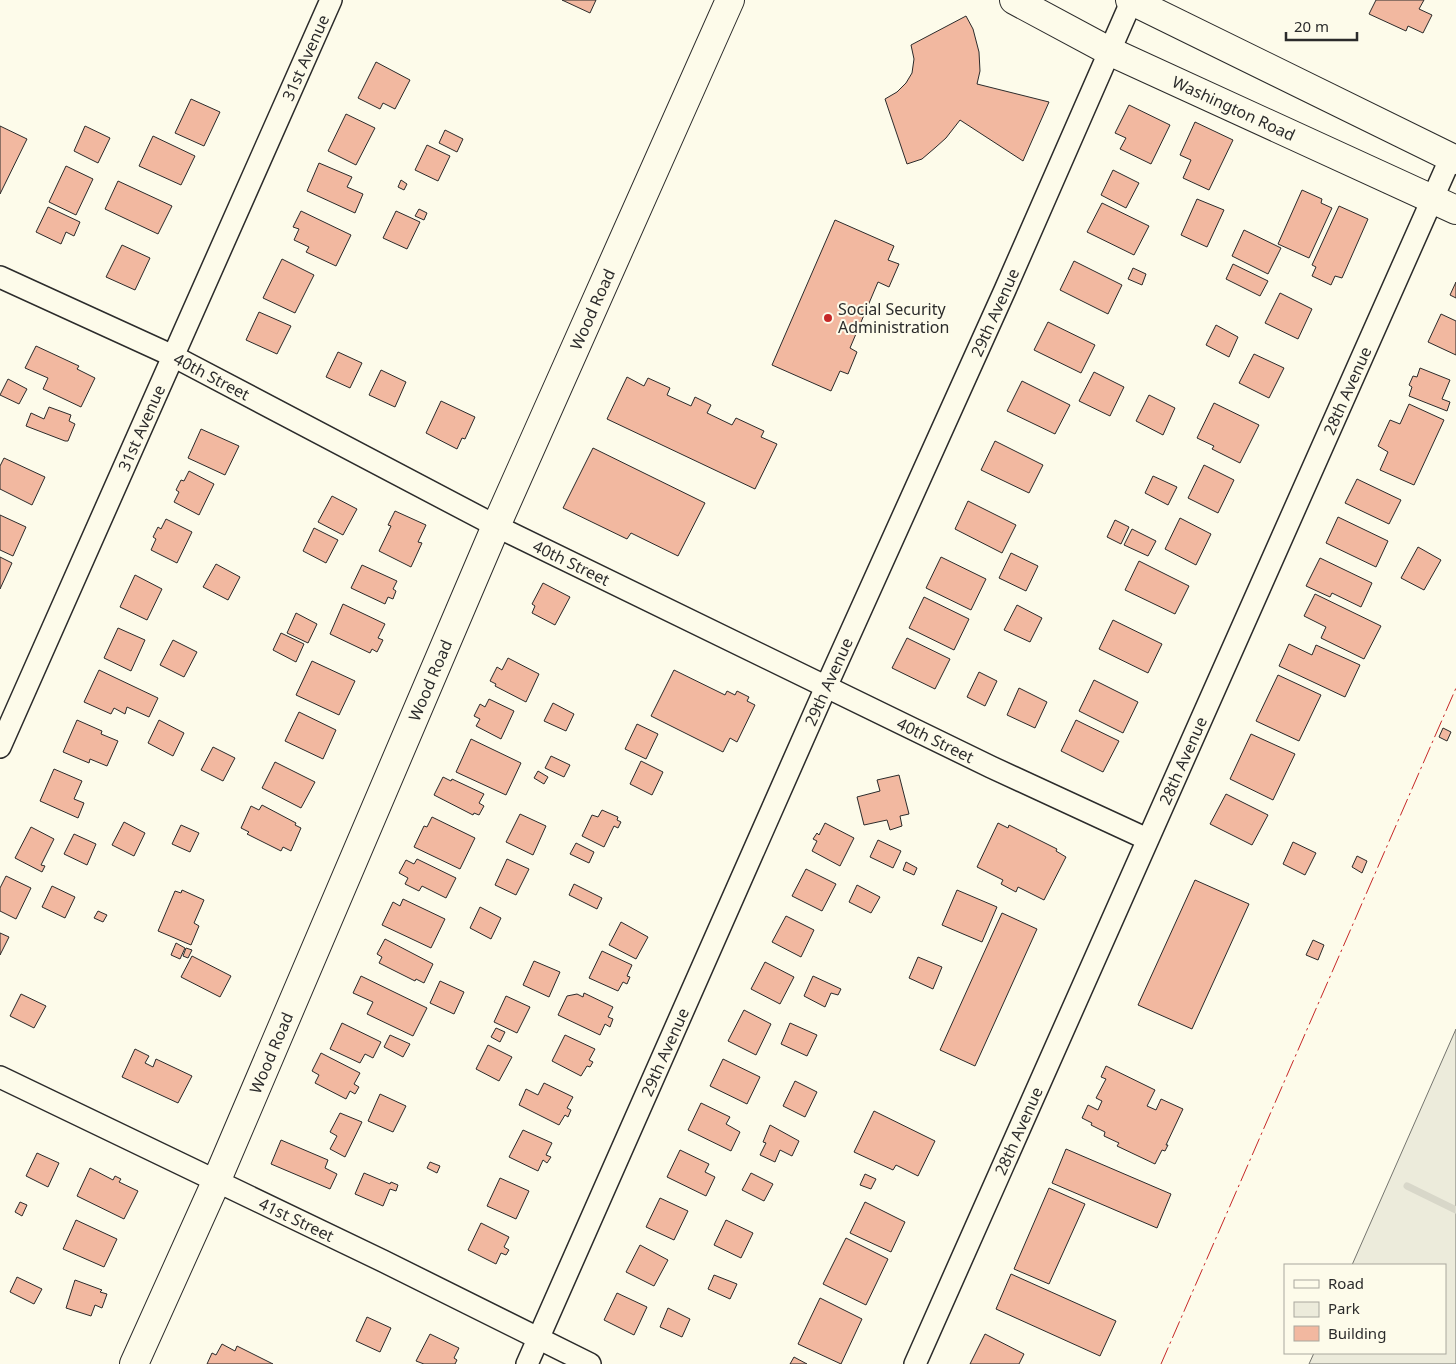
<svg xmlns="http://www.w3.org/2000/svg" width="1456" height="1364" font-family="'Noto Sans',sans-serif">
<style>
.green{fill:#ecebdb;stroke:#74746e}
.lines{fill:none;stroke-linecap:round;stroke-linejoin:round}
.stream{stroke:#d8d7c9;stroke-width:7}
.building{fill:#f2b8a0;stroke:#2b2b2b}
.street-casing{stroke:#2b2b2b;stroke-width:24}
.secondary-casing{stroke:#2b2b2b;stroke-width:30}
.primary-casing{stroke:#2b2b2b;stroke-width:30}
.street{stroke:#fdfbea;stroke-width:21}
.secondary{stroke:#fdfbea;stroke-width:28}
.primary{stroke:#fdfbea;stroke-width:28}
.power{stroke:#c62828;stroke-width:1;stroke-dasharray:18 4 2.5 4;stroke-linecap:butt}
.poi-dot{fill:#c62828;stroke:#fdfbea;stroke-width:2}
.labels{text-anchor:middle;stroke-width:4;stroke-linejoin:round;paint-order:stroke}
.street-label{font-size:16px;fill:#2b2b2b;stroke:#fdfbea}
.poi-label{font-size:16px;fill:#2b2b2b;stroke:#fdfbea;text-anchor:start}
</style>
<rect width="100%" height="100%" fill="#fdfbea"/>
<!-- green -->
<path class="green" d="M1456,1029V1364H1309L1314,1353H1445V1265H1352Z"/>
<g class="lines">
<!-- stream -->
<path class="stream" d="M1407,1186L1456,1210"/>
</g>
<!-- building -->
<path class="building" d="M562,0H596L590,13Z
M1376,0H1424L1419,9L1432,15L1423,33L1408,26L1406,31L1369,14Z
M966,16L973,29L979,52L980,71L977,84L1049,102L1023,161L960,120L946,138L936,147L922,159L907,164L885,99L897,92L906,83L912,73L914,59L911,45Z
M376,62L410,80L395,109L383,103L380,109L358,98Z
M191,99L220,112L204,146L175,133Z
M1129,105L1170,125L1151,164L1120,149L1126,138L1115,133Z
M346,114L375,128L356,165L328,151Z
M1195,122L1233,140L1209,190L1183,178L1191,160L1180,155Z
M0,126L27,139L0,194Z
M85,126L110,138L98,163L74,151Z
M445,130L463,139L457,152L439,143Z
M153,136L195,156L181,185L139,166Z
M427,145L450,156L438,181L415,170Z
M319,163L352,177L347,187L363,194L355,213L307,191Z
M66,166L93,179L76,215L49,202Z
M1113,170L1139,183L1126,208L1101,195Z
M401,180L407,184L404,190L398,187Z
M118,181L172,206L158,234L105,209Z
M1302,190L1322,199L1321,203L1332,208L1309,258L1278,244Z
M1197,199L1224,210L1207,247L1181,235Z
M1102,203L1149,226L1134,255L1087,232Z
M1339,206L1368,219L1342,278L1335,276L1331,285L1312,276L1316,267L1312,265Z
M48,207L80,222L74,236L66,232L61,244L36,232Z
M419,209L427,213L424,220L415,216Z
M301,211L351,235L336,266L306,252L309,247L294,240L299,229L293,227Z
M396,211L420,222L407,249L383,238Z
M835,220L894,246L888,260L899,264L889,287L878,282L850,348L857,352L848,374L840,371L831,391L772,365Z
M1244,230L1281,248L1268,274L1232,256Z
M122,245L150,258L135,290L106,277Z
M282,259L314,275L295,313L263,298Z
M1074,261L1122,285L1108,314L1060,290Z
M1233,264L1268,281L1260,296L1226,279Z
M1133,268L1146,274L1142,285L1128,279Z
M1456,282V298L1450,295Z
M1280,293L1312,309L1298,339L1265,323Z
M259,312L291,326L277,354L246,340Z
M1441,314L1456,321V355L1428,342Z
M1048,322L1095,345L1081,373L1034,350Z
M1216,325L1238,337L1229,357L1206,345Z
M36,346L79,366L77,369L95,378L81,407L43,389L48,378L25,368Z
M338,352L362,363L350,388L326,377Z
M1254,354L1284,368L1269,398L1239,383Z
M1420,368L1450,380L1442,399L1450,402L1447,411L1409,396L1412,387L1409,385L1413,376L1417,377Z
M381,370L406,382L395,407L369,395Z
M1094,372L1124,387L1110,416L1079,401Z
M627,377L644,386L648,378L670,388L667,395L691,406L695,397L711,405L707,413L732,425L736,418L764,431L761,437L777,444L755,489L607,419Z
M8,379L27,389L19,404L0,395Z
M1022,381L1070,405L1055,434L1007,411Z
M1149,395L1175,408L1163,435L1136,421Z
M441,401L475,417L465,439L462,438L457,449L426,433Z
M1214,403L1259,425L1240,463L1212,449L1214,446L1197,438Z
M1409,404L1444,420L1414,485L1380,470L1388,452L1378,446L1390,420L1400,424Z
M49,407L71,415L69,421L75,424L68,441H65L26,426L31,413L44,419Z
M201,429L239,446L225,475L188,458Z
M995,441L1043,465L1029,493L981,470Z
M593,448L705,503L678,556L631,533L627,539L563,508Z
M4,458L45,477L32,505L0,489V466Z
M1204,465L1234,480L1218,513L1188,498Z
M189,471L214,484L199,515L174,502L179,492L176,490L181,480L184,481Z
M1153,476L1177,487L1168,505L1145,493Z
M1357,479L1401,500L1389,524L1345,503Z
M332,496L357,509L343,535L318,522Z
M968,501L1016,525L1002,553L955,529Z
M395,511L426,525L418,542L422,543L411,567L379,551L391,526L388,525Z
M0,515L26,527L13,556L0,550Z
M1338,517L1388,541L1376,567L1326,543Z
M1180,518L1211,534L1196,565L1165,549Z
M166,519L192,532L177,563L151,550L156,539L153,537L158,527L161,529Z
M1115,520L1129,527L1121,544L1107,537Z
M314,528L338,540L326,563L303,551Z
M1132,529L1156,541L1148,556L1124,545Z
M1418,547L1441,560L1424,590L1401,578Z
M1011,553L1038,566L1026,591L999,578Z
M0,557L12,563L0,589Z
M941,557L986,579L971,610L926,588Z
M1320,558L1372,583L1361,607L1332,593L1330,597L1306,586Z
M1139,561L1189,586L1175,614L1125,590Z
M216,564L240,577L228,600L203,587Z
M362,565L397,581L393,589L396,591L393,599L388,597L385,604L351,588Z
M135,575L162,589L147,620L120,607Z
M543,583L570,597L555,625L532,613L535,606L532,604Z
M1315,594L1381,626L1364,659L1321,638L1326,627L1304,616Z
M924,597L969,619L954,650L909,628Z
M343,604L385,624L378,638L383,640L377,652L372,649L370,653L330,634Z
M1017,605L1042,618L1030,642L1004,630Z
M296,613L317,624L308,643L287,633Z
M1113,620L1162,644L1148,673L1099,649Z
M118,628L145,640L131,671L104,658Z
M281,633L304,644L296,662L273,650Z
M907,638L950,659L935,689L892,668Z
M173,640L197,652L184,677L160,665Z
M1289,644L1312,655L1316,645L1360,665L1345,697L1279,666Z
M508,658L539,674L526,702L495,686L496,684L490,681L497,667L502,670Z
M312,661L355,681L339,715L296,695Z
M99,670L158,698L149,717L127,707L125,714L114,708L111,714L84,702Z
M674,670L725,695L727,691L735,695L737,691L749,697L747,701L755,705L737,742L730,738L723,752L651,716Z
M979,672L997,681L985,706L967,697Z
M1278,675L1321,695L1299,741L1256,721Z
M1094,680L1138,702L1123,733L1079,711Z
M1019,688L1047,702L1035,728L1007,715Z
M489,699L514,711L501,739L476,726L480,719L474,716L480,704L485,707Z
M553,703L574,714L566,731L544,721Z
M299,712L336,730L323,759L285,741Z
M77,720L102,731L101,734L118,741L107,766L90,759L89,763L63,752Z
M159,720L184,733L173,756L148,743Z
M1076,720L1119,741L1103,772L1061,751Z
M637,724L658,734L646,759L625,749Z
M1443,728L1451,732L1447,741L1439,737Z
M1251,734L1295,754L1273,800L1230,779Z
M471,739L521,763L506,795L456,772Z
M213,747L235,758L223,781L201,770Z
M551,756L570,765L564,777L545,768Z
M641,761L663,772L652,795L630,784Z
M275,762L315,782L301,808L262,788Z
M54,769L82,781L74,799L84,803L78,818L40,801Z
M538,771L548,777L544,784L534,778Z
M899,775L909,814L900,816L902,826L890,830L887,820L864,825L857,797L880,791L877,780Z
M443,777L451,781L452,779L484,794L479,803L484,806L479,815L474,813L473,815L434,795Z
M1226,794L1268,815L1252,845L1210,824Z
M262,805L296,823L295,825L301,828L291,851L283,847L281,851L247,834L249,832L241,828L251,806L259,810Z
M602,810L618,817L617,820L621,822L618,828L614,826L604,847L582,836L592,815L598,817Z
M520,814L546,826L533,855L506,842Z
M432,817L475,838L460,869L414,847L424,826L427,827Z
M124,822L145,833L134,856L112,845Z
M825,823L854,838L840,866L812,851L817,841L813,839L817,833L819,835Z
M998,823L1008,828L1009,825L1057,849L1056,851L1066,857L1044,900L1018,887L1016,892L1001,884L1003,880L977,867Z
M181,825L199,833L190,852L172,844Z
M31,827L54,839L41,865L45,866L42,872L15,858Z
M74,834L96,844L87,865L64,854Z
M878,840L901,851L893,868L870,857Z
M1293,842L1316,853L1305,875L1283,864Z
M576,843L594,852L589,863L570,854Z
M1357,856L1367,861L1362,873L1352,867Z
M417,859L456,878L446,898L422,886L419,891L405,884L408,878L399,873L406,860L414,864Z
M507,859L529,869L516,895L495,885Z
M906,862L917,868L914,875L903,870Z
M806,869L836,884L822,911L792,896Z
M6,876L31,888L16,919L0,911V888Z
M1195,880L1249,904L1192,1029L1138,1005Z
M574,884L602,898L597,909L569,895Z
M857,885L880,897L871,913L849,902Z
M52,886L75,897L65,918L42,907Z
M182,890L204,900L194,923L199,926L191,945L158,931L175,891L181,893Z
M957,890L997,907L982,942L942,925Z
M403,899L445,919L431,948L382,925L393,902L400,906Z
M480,907L501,918L491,939L470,928Z
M98,911L107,915L103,922L94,918Z
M1002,913L1037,929L975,1066L940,1050Z
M786,916L814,930L801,957L772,942Z
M621,922L648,937L636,959L609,945Z
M0,933L9,937L0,955Z
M385,939L433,964L424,983L416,979L415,981L379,963L382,957L377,954Z
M1313,940L1324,945L1318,960L1306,955Z
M176,943L185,948L180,959L171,955Z
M186,948L192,950L188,958L183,956Z
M602,951L632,965L627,976L630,977L627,984L623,982L618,991L589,978Z
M192,956L231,976L220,997L181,977Z
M918,957L942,967L933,989L909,978Z
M534,961L560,972L549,997L523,985Z
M765,962L794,977L780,1004L751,989Z
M361,976L427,1008L413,1036L367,1014L373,1002L353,993Z
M813,976L841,989L838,995L831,993L825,1007L804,996Z
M440,981L464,992L454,1014L430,1003Z
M584,993L613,1007L608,1017L613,1019L610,1027L605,1024L600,1035L558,1015L567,996L577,994L583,997Z
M21,994L46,1006L34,1028L10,1016Z
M506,996L530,1007L517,1033L494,1022Z
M744,1010L771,1024L756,1055L728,1041Z
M342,1023L381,1042L373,1058L365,1054L360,1063L330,1049Z
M790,1023L817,1035L807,1056L781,1044Z
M496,1028L505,1032L500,1042L491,1037Z
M390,1035L410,1044L403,1057L384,1047Z
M565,1035L595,1049L589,1060L593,1062L590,1067L587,1066L581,1076L552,1061Z
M488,1045L512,1057L499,1081L476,1069Z
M135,1049L149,1056L145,1063L153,1067L156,1059L192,1076L178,1103L122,1077Z
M321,1053L360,1073L354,1084L359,1087L355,1094L350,1091L346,1099L315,1083L319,1075L312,1071Z
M723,1059L760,1077L747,1104L710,1086Z
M1106,1066L1155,1090L1147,1106L1156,1110L1161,1099L1183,1109L1166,1145H1168L1165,1151L1162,1150L1155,1164L1117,1146L1119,1143L1104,1136L1105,1132L1091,1125L1092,1123L1082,1118L1088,1105L1098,1110L1102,1101L1096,1098L1106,1079L1101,1077Z
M795,1081L817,1092L805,1117L783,1106Z
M544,1083L573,1097L567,1108L571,1110L568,1117L565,1115L559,1125L519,1105L526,1089L538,1095Z
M380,1094L406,1106L393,1132L368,1121Z
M701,1103L730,1117L726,1124L740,1132L731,1151L688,1130Z
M874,1111L935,1141L918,1176L896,1165L893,1170L854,1152Z
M340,1113L362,1122L345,1157L330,1149L337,1136L330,1132Z
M770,1125L799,1141L792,1156L780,1150L775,1162L760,1155L766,1143L763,1142Z
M523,1130L552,1143L546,1155L551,1157L547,1163L543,1160L538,1171L509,1157Z
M281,1140L328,1160L325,1168L337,1174L330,1189L271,1164Z
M1066,1149L1171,1194L1157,1228L1052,1183Z
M680,1150L709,1164L705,1172L715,1177L706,1196L667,1177Z
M37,1153L59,1163L48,1187L26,1176Z
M430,1162L440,1166L437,1173L427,1168Z
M90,1168L113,1180L115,1176L121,1179L119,1182L138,1191L124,1219L77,1196Z
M364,1173L390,1184L391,1182L398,1185L396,1191L390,1189L383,1206L355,1194Z
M751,1173L773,1184L764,1201L742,1190Z
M865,1174L876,1179L871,1189L860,1185Z
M500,1178L529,1191L516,1219L487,1206Z
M1049,1188L1085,1204L1049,1284L1014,1269Z
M660,1198L688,1211L674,1240L646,1227Z
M20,1202L27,1205L22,1216L15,1212Z
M865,1202L905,1222L891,1252L850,1233Z
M76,1220L117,1239L104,1267L63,1249Z
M726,1220L753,1233L741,1258L714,1245Z
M481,1223L509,1237L504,1247L509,1250L506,1255L501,1253L496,1264L468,1250Z
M846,1238L888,1259L866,1305L823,1284Z
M640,1245L668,1260L654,1286L626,1272Z
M1011,1274L1116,1321L1100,1356L996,1309Z
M714,1275L737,1284L730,1299L708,1289Z
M17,1277L42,1289L34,1304L10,1292Z
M75,1280L102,1290L100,1292L107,1294L102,1308L95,1305L91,1316L66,1308Z
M617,1293L647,1307L634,1335L604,1320Z
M820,1298L862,1319L841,1364L798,1344Z
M668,1308L690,1319L682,1337L660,1327Z
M367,1317L391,1328L380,1352L356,1341Z
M430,1334L459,1348L454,1358L457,1360L455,1364H424L416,1361Z
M985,1334L1024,1354L1019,1364H970Z
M222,1344L235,1351L237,1346L273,1364H207L212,1353L216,1355Z
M794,1357L807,1364H790Z"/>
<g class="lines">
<!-- street casing -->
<g class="street-casing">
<g id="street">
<path id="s1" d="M0,277L173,356L496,526L991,767L1147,839"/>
<path id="s2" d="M0,747L331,0"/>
<path id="s3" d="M0,1077L383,1261L590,1364"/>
<path id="s4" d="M527,1364L826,687L1005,290L1132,0"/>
<path id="s5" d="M915,1364L1451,157"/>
</g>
</g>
<!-- secondary casing -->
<g class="secondary-casing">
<g id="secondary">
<path id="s6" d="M134,1364L216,1182L496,526L730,0"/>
</g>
</g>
<!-- primary casing -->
<g class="primary-casing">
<g id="primary">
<path id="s7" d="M1014,0L1109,51L1456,210"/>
<path d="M1130,0L1456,160"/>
</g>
</g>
<!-- street -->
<use href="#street" class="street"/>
<!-- secondary -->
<use href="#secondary" class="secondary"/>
<!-- primary -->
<use href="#primary" class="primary"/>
<!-- power -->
<path class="power" d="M1161,1364L1456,688"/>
</g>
<!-- markers -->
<circle class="poi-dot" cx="828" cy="318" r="5"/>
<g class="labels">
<!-- street labels -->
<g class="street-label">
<text dy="6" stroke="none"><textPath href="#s2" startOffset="754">31st Avenue</textPath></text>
<text dy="6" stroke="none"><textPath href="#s7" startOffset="245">Washington Road</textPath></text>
<text dy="6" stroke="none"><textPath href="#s6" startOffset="1150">Wood Road</textPath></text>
<text dy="6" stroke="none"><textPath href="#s4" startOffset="1151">29th Avenue</textPath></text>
<text dy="6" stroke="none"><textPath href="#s1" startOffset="234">40th Street</textPath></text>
<text dy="6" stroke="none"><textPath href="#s5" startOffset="1065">28th Avenue</textPath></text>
<text dy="6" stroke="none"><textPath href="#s2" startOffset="349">31st Avenue</textPath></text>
<text dy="6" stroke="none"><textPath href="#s1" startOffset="639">40th Street</textPath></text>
<text dy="6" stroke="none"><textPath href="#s6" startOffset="745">Wood Road</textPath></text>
<text dy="6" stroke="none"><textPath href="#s4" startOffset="746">29th Avenue</textPath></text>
<text dy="6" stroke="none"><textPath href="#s1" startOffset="1044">40th Street</textPath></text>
<text dy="6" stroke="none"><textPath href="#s5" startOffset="660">28th Avenue</textPath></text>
<text dy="6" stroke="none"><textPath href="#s4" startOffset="341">29th Avenue</textPath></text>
<text dy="6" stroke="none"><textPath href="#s6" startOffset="340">Wood Road</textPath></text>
<text dy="6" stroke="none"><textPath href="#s5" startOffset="255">28th Avenue</textPath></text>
<text dy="6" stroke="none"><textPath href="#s3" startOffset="329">41st Street</textPath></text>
</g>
<!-- poi labels -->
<g class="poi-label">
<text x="838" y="315">Social Security<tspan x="838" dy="18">Administration</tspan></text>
</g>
</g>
<!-- legend -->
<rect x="1284" y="1264" width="162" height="90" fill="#fdfbea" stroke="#a9a89e"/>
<rect x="1294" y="1280" width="25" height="8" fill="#fdfbea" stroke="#a9a89e"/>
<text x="1328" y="1289" font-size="15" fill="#2b2b2b">Road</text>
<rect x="1294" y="1302" width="25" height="15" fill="#ecebdb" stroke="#a9a89e"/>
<text x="1328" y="1314" font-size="15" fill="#2b2b2b">Park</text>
<rect x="1294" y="1326" width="25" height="15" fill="#f2b8a0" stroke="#a9a89e"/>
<text x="1328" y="1339" font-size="15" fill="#2b2b2b">Building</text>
<!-- scale -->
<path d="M1286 32v8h71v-8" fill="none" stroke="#2b2b2b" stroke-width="2.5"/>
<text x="1294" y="32" font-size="15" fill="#2b2b2b" stroke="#fdfbea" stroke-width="4" paint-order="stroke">20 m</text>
</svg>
